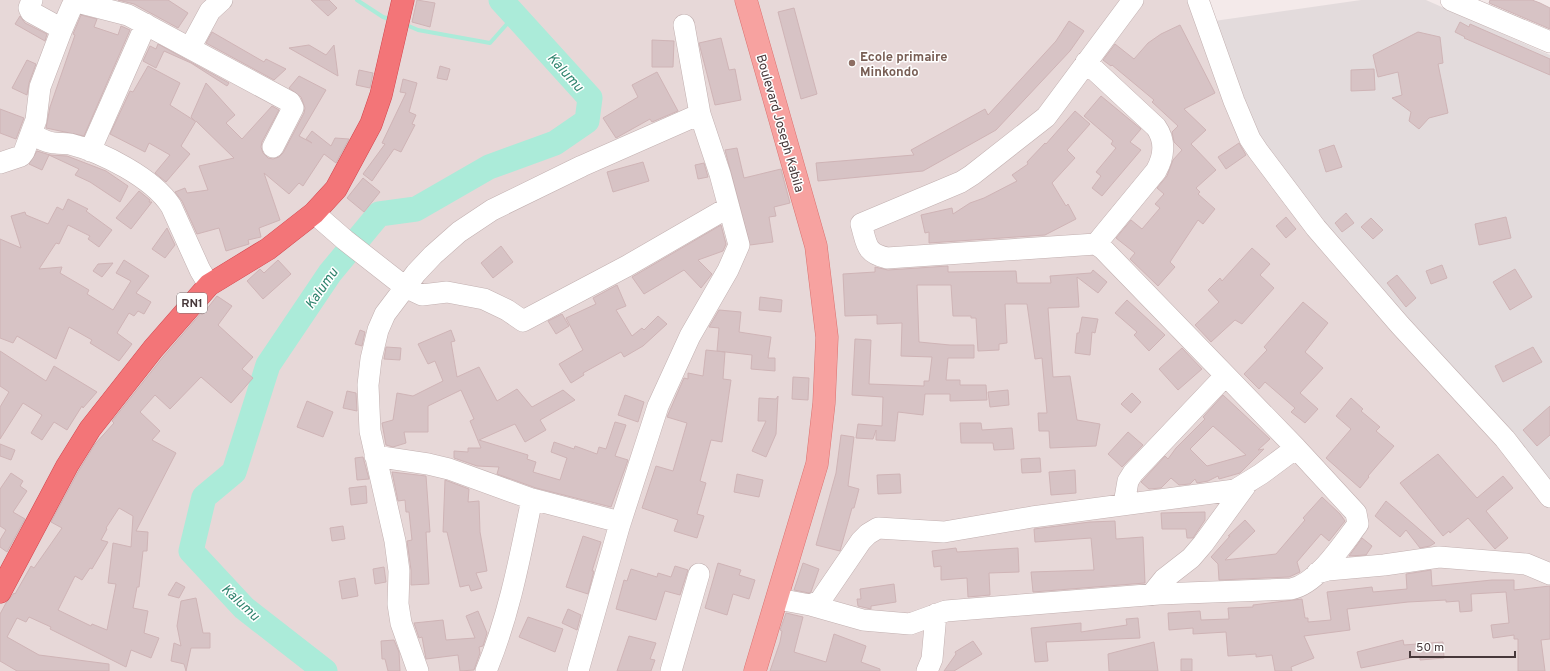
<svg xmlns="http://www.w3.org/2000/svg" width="1550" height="671" font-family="Overpass,sans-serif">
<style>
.residential{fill:#e7d8d8}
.industrial{fill:#e3dbdc}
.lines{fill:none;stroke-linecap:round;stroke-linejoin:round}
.stream{stroke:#abebd9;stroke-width:4}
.river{stroke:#abebd9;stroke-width:25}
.building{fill:#d7c3c5;stroke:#cfb4b6;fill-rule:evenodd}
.minor-casing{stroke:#c2b0b0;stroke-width:22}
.major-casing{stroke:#db7270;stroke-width:23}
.highway-casing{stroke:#d2454d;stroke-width:23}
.minor{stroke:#fff;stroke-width:21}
.major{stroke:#f7a2a0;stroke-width:22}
.highway{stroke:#f37578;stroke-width:22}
.education-dot{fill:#8d6e63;stroke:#fff;stroke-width:1.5}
.labels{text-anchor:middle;stroke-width:3;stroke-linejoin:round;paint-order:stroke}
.shield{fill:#fff;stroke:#7e7475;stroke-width:1}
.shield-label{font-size:12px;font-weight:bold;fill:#47383a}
.education-label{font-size:13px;font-weight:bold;fill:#785e54;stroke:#fff;text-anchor:start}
.street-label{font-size:13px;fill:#47383a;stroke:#fff}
.water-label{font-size:14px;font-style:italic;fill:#2f846e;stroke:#fff}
</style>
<rect width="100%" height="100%" fill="#f4eaea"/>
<!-- residential -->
<path class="residential" d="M0,0H1201L1550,496V671H0Z"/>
<!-- industrial -->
<path class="industrial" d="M1361,0H1426L1550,55V496L1249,135L1207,22Z"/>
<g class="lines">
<!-- stream -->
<path class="stream" d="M357,0L383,17L392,20
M404,24L418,30L490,43L514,16"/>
<!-- river -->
<path class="river" d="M325,671L244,608L191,551L204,497L234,472L268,365L330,273L379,214L416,209L489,167L555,143L587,121L590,98L501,0"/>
</g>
<!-- building -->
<path class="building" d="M118,0H168L188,13L178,28L134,4Z
M311,0H329L337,8L328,16Z
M417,0L435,3L430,27L412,22Z
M1490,0H1532L1540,3L1550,8V29L1489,3Z
M794,8L817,94L801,99L778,12Z
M81,15L97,19L94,27L118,35L121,26L130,30L84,136L46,128L50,107L75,35L73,34Z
M20,16L25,23L47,34L45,41L15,24Z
M1069,21L1084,31L1070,51L996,130L923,171L818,181L816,163L914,155L911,150L985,109L988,115L1056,41Z
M1460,22L1469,27L1470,24L1550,59V75L1464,38L1465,37L1455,32Z
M1180,25L1215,93L1184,109L1206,130L1191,144L1216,170L1196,188L1200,192L1198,194L1215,209L1203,224L1198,220L1170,262L1175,267L1158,286L1130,259L1135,253L1116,238L1131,220L1142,229L1160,208L1155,204L1164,194L1157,188L1167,176L1173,160L1182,150L1174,142L1172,132L1178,126L1152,102L1154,100L1112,65L1111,66L1103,60L1115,44L1134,59L1148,43L1161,34Z
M212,32L264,62L266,59L286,69L274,80L206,43Z
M1418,32L1440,37L1443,63L1438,64L1448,113L1429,118L1419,129L1409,121L1411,112L1392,98L1402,95L1398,72L1378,77L1373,55Z
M721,38L729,70L735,69L741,100L715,105L699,43Z
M652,40L674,41L673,67H652Z
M158,44L229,83L227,86L191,63L164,51L156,68L143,61L150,46L156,49Z
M309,45L326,55L334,45L338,76L289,48Z
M27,60L36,64L29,83L27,95L12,88Z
M148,66L180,83L170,105L195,121L191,117L206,83L235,115L226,123L242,139L272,106L279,110L262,142L261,147L263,153L268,158L273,159L279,157L283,153L304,113L305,108L301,97L289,88L299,76L326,90L299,136L312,143L306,139L312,131L331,146L335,138L349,139L336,163L324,154L303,186L299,183L289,194L264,173L280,220L259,228L261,237L248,240L249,244L226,251L219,228L197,234L182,201L175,192L185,188L187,193L208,190L199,166L234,158L196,121L181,146L190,154L166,182L155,173L170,155L149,143L145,152L110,134L130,91L133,92Z
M440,66L450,69L447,80L437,78Z
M1374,69L1375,90L1351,91V70Z
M359,70L373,73L370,88L356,85Z
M657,72L678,111L652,122L650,119L616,138L603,118L638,97L632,85Z
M403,79L417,83L409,112L416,115L412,124L415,125L401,152L394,149L372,181L363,174L385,144L382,143L406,93L400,92Z
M1101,96L1141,129L1130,142L1141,150L1102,196L1092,188L1101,176L1096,172L1116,148L1111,144L1113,141L1084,116Z
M0,109L24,118L16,139L0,133Z
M1075,111L1090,124L1067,150L1075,158L1052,183L1066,206L1068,204L1076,219L1045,235L929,243V232L925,233L921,215L952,208L953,214L970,203L984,198L1017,181L1012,175L1028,164L1027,162L1045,143L1046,144Z
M1239,143L1246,155L1226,169L1218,157Z
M1334,145L1342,167L1326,172L1319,150Z
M737,148L744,178L781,169L790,203L774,207L776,216L769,217L773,242L750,245L725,150Z
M37,151L50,155L67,156L106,171L128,186L120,202L90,182L75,175L79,169L49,155L42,170L29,164Z
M643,162L649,181L613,192L607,172Z
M704,163L708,177L698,179L695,165Z
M363,178L380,192L364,212L347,198Z
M139,191L150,200L149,202H152L131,229L116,218Z
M68,199L88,209L86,211L112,230L99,247L88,239L90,236L68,225L59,244L56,243L39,269L62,267L60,273L89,290L87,294L113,310L131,281L116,273L124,260L149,276L136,293L151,302L144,314L138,311L134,316L129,313L117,333L132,344L119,361L90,343L92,340L69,327L56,359L17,336L13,343L0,338V239L21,248L11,216L25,212L26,215L48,224L57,207L63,210Z
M1346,213L1354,223L1342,232L1335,223Z
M1286,217L1296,229L1286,238L1276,226Z
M1506,217L1511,238L1479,245L1475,224Z
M1371,218L1383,230L1373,239L1361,227Z
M721,225L726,244L723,251L698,260L712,274L701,288L684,270L644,294L632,277Z
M167,228L175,245L165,258L152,249Z
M501,246L513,262L493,278L481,263Z
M1252,248L1270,264L1260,275L1274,288L1242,324L1235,320L1211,342L1195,325L1219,302L1208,290L1220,278L1222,281Z
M278,260L291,274L263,299L247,281L260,269L264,273Z
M113,263L102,277L93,271L98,264Z
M1442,265L1447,278L1431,284L1426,271Z
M948,266V272L1016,271L1017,283H1051L1050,276L1091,273L1093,270L1107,282L1098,293L1077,277L1079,307L1048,308L1053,377L1070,376L1077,420L1100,424L1096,446L1050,448L1049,431H1039L1038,413H1047L1042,358L1035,359L1027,304H1005L1007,343L999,344V350L978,351L976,318H971V316H953L951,285H917L919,342L950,345H974V358H948L946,380H960V385H986L987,400L950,401V394H925L923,415L898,412L895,441L876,440V430L873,439L856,438L858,424L882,426L883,397L852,395L855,339L871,340L869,384L924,386V381H929L932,357L901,356L902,323L877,324V315L845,316L843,274L875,272V267L888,270Z
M1515,269L1532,297L1510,310L1493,282Z
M1397,275L1416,298L1406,307L1387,283Z
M617,285L626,306L616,310L632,336L642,328L644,330L658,316L667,324L643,346L624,357L621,352L583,373L584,375L571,383L559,364L583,350L566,318L596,304L593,298Z
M217,296L232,306L218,325L253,357L242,369L253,378L231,403L201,377L170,409L155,395L140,412L160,431L152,440L176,453L136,531L148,532L147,551H143L139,587H137L133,608L148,611L144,633L159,638L151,658L131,650L126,667L50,629L51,627L29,617L26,622L17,618L7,637L39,655L109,664V671H17L0,661V614L6,603L14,593L15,594L31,566L34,568L62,528L51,522L78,472L95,444L114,423L112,421L163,357L201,313L202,315ZM119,508L133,516L131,547L113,543L108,583L116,584L107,630L92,624L91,626L58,610L75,576L82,580L90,568L92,569L108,542L101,540L107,529L106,528Z
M760,297L782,300L781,312L759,310Z
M1127,300L1165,335L1149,351L1134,335L1137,332L1115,313Z
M1303,302L1328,323L1305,352L1323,368L1300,393L1318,409L1305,423L1291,412L1295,408L1265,382L1259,389L1244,374L1267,350L1264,347Z
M719,310L741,312L739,332L771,337L768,358H775V371L751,369L752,355L717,351L719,328L709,327Z
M562,314L569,326L556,334L548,321Z
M1082,317L1098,319L1095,333L1092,332L1090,355L1075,353L1077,333H1079Z
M360,330L365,332L362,346L355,344Z
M451,330L455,341L451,342L457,377L479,367L497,401L517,389L532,407L563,390L575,400L540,420L546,430L525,442L515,424L479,440L528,455L527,459L536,462L533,472L560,480L567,458L551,452L554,442L574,449L575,446L597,454L599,447L606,449L615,422L626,425L615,456L628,460L611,507L536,488L497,474L499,467L477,466L454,458V451L468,452V448H481L470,421L474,419L461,390L428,406V432H404L406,443L393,447L386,445L382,423L393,420L397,393L413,396L443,381L435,361L428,364L418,344Z
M386,347L401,348L400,360L384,359Z
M1533,347L1542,362L1503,382L1495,366Z
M1182,348L1202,369L1178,390L1159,369Z
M706,350L725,352L723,379L731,380L722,442L711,440L700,481L706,483L697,514L704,516L697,538L674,531L678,520L642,508L656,466L673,471L687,423L667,417L684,378L688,379V373L703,376Z
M0,351L46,381L54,366L97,392L83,408L82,406L67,430L54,422L42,440L31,433L42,415L23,403L0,439V407L9,392L0,386Z
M793,377L809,378L808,400L792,399Z
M1008,390L1009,405L990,407L988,392Z
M347,391L356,393L357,411L343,408Z
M1132,393L1141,402L1131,413L1121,404Z
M625,395L644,402L638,422L618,415Z
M1223,395L1270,439L1258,450L1264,449L1240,473L1219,479L1218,476L1208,481L1197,483L1195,479L1190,484L1179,485L1171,478L1161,488L1149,489L1141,482L1143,480L1165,456L1168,459L1176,448L1205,419L1203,417ZM1213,426L1246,455L1207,466L1190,449Z
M778,396L776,434L766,457L752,451L766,421H758L759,398L776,399Z
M1351,398L1363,409L1361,411L1380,427L1376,431L1394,446L1368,476L1369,477L1360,488L1326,458L1351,429L1336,416Z
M307,401L333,412L323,437L297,427Z
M1550,406V435L1537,446L1523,430Z
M960,423H981L982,430L1012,428L1014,449L994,450L993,443H961Z
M1128,432L1143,445L1122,467L1108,454Z
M841,435L854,437L848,486L859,489L854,508H852L840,551L816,545L836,473Z
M0,444L15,450L11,460L0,456Z
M1438,454L1477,498L1503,476L1513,488L1486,511L1508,538L1495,549L1468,518L1450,533L1449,531L1443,536L1400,483Z
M363,457L369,479L357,480L355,458Z
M1040,458L1041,472L1022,473L1021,459Z
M1075,470L1076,493L1051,495L1049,472Z
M392,472L426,476L430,532H426L429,584L411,585V570L407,541L412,540L409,512H406L405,500L398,501Z
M11,473L23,481L20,486L27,491L13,512L25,519L7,552L0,547V540L6,530L0,526V489Z
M737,474L763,480L759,497L734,492Z
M900,474L901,493L878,494L877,475Z
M445,480L469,489L468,502L479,501L480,532L487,571L476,573L482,588L471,591L469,585L460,587L447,532H443Z
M366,486L367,503L351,505L349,488Z
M1322,497L1340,514L1345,521L1329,541L1321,534L1297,562L1300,572L1289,577L1219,580L1218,564L1211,557L1230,536H1228L1245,520L1255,531L1225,560L1276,554L1305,520L1303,518Z
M1386,501L1412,523L1435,543L1430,546L1420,548L1406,530L1400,537L1375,516Z
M1205,512V520L1193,538H1187L1186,529H1162L1161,513Z
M1115,521L1116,539L1143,537L1145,583L1033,592L1031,572L1094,570L1091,538L1035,542L1034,529L1090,522Z
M343,526L345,539L332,541L330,528Z
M583,536L601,542L592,571H594L588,594L566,587Z
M1362,538L1372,546L1366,555L1349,556Z
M956,548L957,552L1018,548L1019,572L989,573L990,595L968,597L967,578L941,580V566L934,567L932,551Z
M718,563L741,570L739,575L755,580L749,599L733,594L727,615L705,608Z
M803,563L819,569L811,592L809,593L794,590Z
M675,566L688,570L680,595L665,591L656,620L616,609L624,580L627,581L631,569L657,577L658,573L671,577Z
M384,567L386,582L375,584L373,569Z
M1431,570L1432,586L1492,580H1514V590L1550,586V639L1541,640L1545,671H1518V639H1514V635L1493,638L1491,625L1509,623L1506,592L1471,594L1472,611L1460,612L1459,601L1446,602V600L1408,602L1347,609L1350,630L1304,636L1314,658L1291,667L1292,671H1275L1272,655L1256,657V654L1228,656L1226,632L1193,634V628L1169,630L1168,613L1200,611L1201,620L1229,619L1228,608L1253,607V605L1302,599L1305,618H1308V622L1331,620L1327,592L1372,587L1373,592L1407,589L1406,574Z
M355,578L358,596L342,599L339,581Z
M176,582L185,587L179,598L168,595Z
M894,584L896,602L871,606V609L858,606L857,599H861L860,589Z
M196,598L203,633H210V648H191L186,671L184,664L171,661L174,643L181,646L177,626L181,601Z
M568,609L581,615L577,630L562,623Z
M478,611L487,633L483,646L479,647L480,653L474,670L460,671L458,655L426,659L422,637L419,638L414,623L443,620L446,640L475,638L466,616Z
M786,613L803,617L794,652L826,662L834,634L866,646L861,662L880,669V671H770L780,642L782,631L780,630Z
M528,617L563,629L555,652L519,637Z
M1138,618L1140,638L1046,642L1048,661L1035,662L1031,628L1081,623V632L1127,625L1126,619Z
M629,636L656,643L650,659L655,660L651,671H617Z
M394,640L399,652L400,671H388L385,659H382L381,641Z
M1403,640L1404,645L1443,642L1444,658L1420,660V656L1361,668L1357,652Z
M973,641L982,654L954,671H944L956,654L955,652Z
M1154,642L1158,671H1109L1108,654Z
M1181,659H1192V671H1181Z"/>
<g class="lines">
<!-- minor casing -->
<g class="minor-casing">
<path id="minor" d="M32,0L29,8L31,12L62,29
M1198,0L1234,101L1250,139L1258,151L1316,228L1400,325L1505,439L1550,497
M1451,0L1550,42
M190,48L210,11L222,0
M1086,62L1156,127C1166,141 1164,157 1156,171L1096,244
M32,134C39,138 47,143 55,143C60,144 65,143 70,144C102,152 153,178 171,206L200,270L209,285
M90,151L146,24
M0,163L21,156L24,152L36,120L40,87L62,29L72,6L75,3H81L128,15L290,102L293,108L273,147
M314,213L345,240L405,287L422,295L447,292L484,299L507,310L523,321L627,266L729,207
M375,456L428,464L449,469L532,499
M1124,504L1128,481L1133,473L1225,376
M1317,573L1328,570L1384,565L1439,557L1526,564L1550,574
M1151,595L1164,579L1191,558L1203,544L1246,485
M778,599L810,605L820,601L861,541L868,534L878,528L944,532L1032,517L1235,490L1261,474L1296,448
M810,605L863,620L910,624L946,611L1008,606L1159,594L1291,589C1317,584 1342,545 1358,524L1356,513L1296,448L1103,249L1096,244L887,258C865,253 867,244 861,224L961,182L972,175L1046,117L1133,0
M418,671L401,623L398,604L399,571L395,541L370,431L368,385L371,359L378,330L385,314L416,273L433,255L459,232L492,210L582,166L700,114L684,25
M486,671C509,616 520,557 532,499L620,522
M578,671L619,527L658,406L690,336L728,270L739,245L720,174L700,114
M671,671L699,574
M927,671L932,659L936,614"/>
</g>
<!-- major casing -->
<g class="major-casing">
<path id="major" d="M746,0L816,246L827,337L824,403L817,464L755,671"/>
</g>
<!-- highway casing -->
<g class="highway-casing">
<path id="highway" d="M0,592L67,466L90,429L153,349L209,285L268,249L314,213L336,189L371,124L381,95L403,0"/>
</g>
<!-- minor -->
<use href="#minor" class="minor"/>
<!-- major -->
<use href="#major" class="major"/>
<!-- highway -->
<use href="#highway" class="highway"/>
</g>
<!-- markers -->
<circle class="education-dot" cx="852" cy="63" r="4"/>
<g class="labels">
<!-- shield labels -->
<rect class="shield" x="177" y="293" width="30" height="20" rx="3"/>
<g class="shield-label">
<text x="192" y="307">RN1</text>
</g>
<!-- education labels -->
<g class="education-label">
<text x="860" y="61">Ecole primaire<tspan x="860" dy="15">Minkondo</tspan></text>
</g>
<!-- street labels -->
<g class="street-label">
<text transform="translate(781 123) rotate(74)" y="5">Boulevard Joseph Kabila</text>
</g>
<!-- water labels -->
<g class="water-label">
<text transform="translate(566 72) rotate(48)" y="5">Kalumu</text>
<text transform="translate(321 288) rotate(-55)" y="5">Kalumu</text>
<text transform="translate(241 602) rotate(43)" y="5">Kalumu</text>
</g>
</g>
<!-- scale -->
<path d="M1410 651v6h105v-6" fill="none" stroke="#47383a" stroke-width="2"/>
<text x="1416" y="651" font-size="12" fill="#47383a" stroke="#ffffff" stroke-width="3" paint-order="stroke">50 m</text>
</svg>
